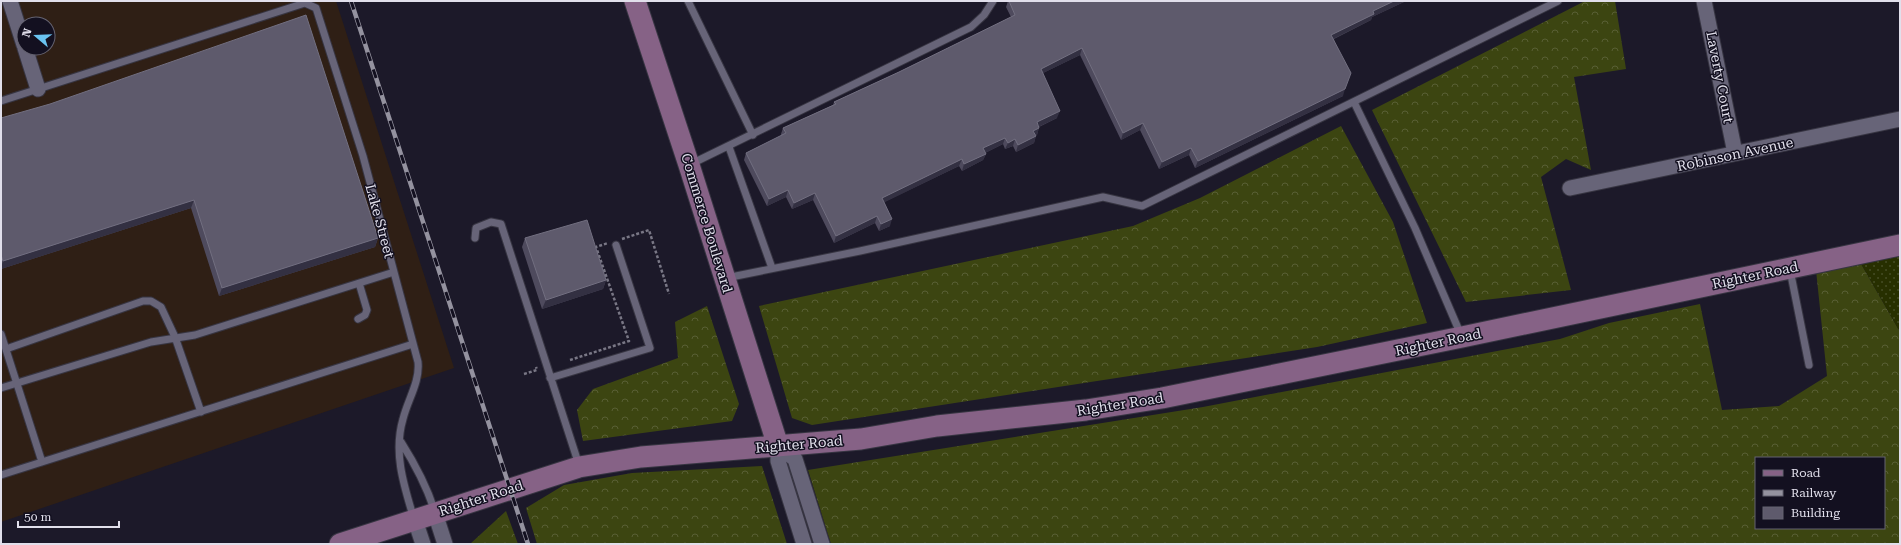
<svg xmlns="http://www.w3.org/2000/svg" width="1901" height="545" font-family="'Roboto Serif',serif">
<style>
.commercial{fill:#2f1f15;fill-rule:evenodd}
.forest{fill:url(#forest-crowns);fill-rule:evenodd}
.park{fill:url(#park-dots)}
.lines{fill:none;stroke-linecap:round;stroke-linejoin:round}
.lane-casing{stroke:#373542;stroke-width:9}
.street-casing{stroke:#373542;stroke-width:17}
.secondary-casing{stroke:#373542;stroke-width:23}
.path{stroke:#797785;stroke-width:2.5;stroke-dasharray:3 2;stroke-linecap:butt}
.lane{stroke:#676478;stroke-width:7}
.street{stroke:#676478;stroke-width:15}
.secondary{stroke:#866286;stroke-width:21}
.rail-casing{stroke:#94929f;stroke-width:4.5}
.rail{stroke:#131020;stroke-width:3;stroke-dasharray:9;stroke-linecap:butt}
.wall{fill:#4e4a5d}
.shaded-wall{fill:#333042}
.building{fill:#5e5a6c;stroke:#726f80}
.labels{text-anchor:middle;stroke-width:3;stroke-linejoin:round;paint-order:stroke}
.street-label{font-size:14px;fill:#e1dfeb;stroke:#131020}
</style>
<defs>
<pattern id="forest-crowns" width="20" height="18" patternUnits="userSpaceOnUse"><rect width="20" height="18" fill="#3c4511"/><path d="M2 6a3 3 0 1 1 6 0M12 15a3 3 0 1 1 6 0" fill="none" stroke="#585f34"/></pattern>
<pattern id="park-dots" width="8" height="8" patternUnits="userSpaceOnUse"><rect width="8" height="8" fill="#272f00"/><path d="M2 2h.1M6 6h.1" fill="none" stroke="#464d25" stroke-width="1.8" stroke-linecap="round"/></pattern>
</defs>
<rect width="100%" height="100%" fill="#1c1929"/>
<!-- commercial -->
<path class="commercial" d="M1,1H336L454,368L1,522ZM24,24H48V48H24Z"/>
<!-- forest -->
<path class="forest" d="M1585,1H1615L1626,69L1574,77L1591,170L1566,159L1541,177L1571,290L1466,302L1372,110Z
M1341,126L1393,222L1427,323L1317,347L812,425L792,418L759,306L1133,226L1200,198Z
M1860,262L1900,332V544H831L808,470L1203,407L1560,339L1609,323L1700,304L1722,410L1779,406L1827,376L1816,270ZM1756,458H1884V528H1756Z
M707,306L739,404L732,421L583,441L577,410L593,389L678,358L675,322Z
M762,466L787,544H537L526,508L564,485L632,473Z
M506,511L518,544H470Z"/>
<!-- park -->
<path class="park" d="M1900,251V332L1860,262Z"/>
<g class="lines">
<!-- lane casing -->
<g class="lane-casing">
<path id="lane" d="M688,1L753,135
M1,101L305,3L316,8L363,156L418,362C420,382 408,399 403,419C393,453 404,486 414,519
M1354,102L1415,228L1461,335
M729,147L772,268
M691,164L971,27L984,15L993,1
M475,238L476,228L491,222L501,224L579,465
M1790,270L1809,365
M726,278L860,251L1103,197L1142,206L1558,1
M358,319L365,315L367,310L359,283
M1,334L42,462
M6,349L143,301H151L161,307L175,337L201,412
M550,378L650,348L616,245
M1,388L151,342L195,335L394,272
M401,442C415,464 427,487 435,512
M1,475L413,344"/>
</g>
<!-- street casing -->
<g class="street-casing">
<path id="street" d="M10,1L24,45
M1704,1L1735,153
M25,48L38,89
M1570,188L1900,119
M778,446L795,459L822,544
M778,446V461L804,544
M435,513L445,544
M415,520L423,544"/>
</g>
<!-- secondary casing -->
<g class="secondary-casing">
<path id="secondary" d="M635,1L689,165L778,446
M340,544L579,467L641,457L861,439L937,426L1086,410L1162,398L1462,337L1900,245"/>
</g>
<!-- path -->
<path class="path" d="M622,239L649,230L669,294
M570,360L629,341L596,247L608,243
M524,374L537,370L536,367"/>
<!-- lane -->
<use href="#lane" class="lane"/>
<!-- street -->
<use href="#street" class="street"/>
<!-- secondary -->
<use href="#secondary" class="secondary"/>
<!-- rail casing -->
<g class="rail-casing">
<path id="rail" d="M351,1L528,544"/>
</g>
<!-- rail -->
<use href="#rail" class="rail"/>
</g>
<!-- wall -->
<path class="wall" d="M1008,1H1406L1372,17L1371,20L1334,39L1343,96L1195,168L1189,155L1159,169L1140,130L1121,140L1080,55L1043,73L1057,118L1039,127L1037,135H1036L1034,143L1016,152L1013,146L1005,149L1003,144L985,153L986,154L983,160L962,171L959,166L884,202L890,226L879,231L875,223L834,243L813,200L792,209L786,197L767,206L744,160L746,153L781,136V134L783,128L833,105L834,102L899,72L1011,17L1006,7Z
M1,118L378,238L375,247L219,296L191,208L1,269Z
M525,238L606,280L603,289L542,309L522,247Z"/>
<!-- shaded-wall -->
<path class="shaded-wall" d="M1394,1H1406L1372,17L1371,20L1329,41L1331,35L1373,11Z
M1082,48L1080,55L1039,75L1041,69Z
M1345,89L1343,96L1195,168L1198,161Z
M1060,111L1057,118L1034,129L1037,122Z
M1143,123L1140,130L1121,140L1123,133Z
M1039,128L1037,135L1031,138L1033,131Z
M1036,136L1034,143L1016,152L1018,145Z
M1005,138L1003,144L981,155L983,148Z
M1015,139L1013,146L1005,149L1008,143Z
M1191,148L1189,155L1159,169L1162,162Z
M986,154L983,160L962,171L964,164Z
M962,159L959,166L879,205L882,198Z
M788,190L786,197L767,206L769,199Z
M815,193L813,200L792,209L794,203Z
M194,200L191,208L1,269V267L3,261Z
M877,216L875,223L834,243L836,236Z
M892,219L890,226L879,231L881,224Z
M378,238L375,247L219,296L222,288Z
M606,280L603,289L542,309L546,300Z"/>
<!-- building -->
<path class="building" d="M1009,1H1394L1373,11L1374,14L1331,35L1351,73L1345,89L1198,161L1191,148L1162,162L1143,123L1123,133L1082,48L1041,69L1060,111L1037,122L1039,128L1033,131L1036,136L1018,145L1015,139L1008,143L1005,138L983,148L986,154L964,164L962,159L882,198L892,219L881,224L877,216L836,236L815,193L794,203L788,190L769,199L746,153L786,133L783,128L836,104L834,102L899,72L1015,15Z
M306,15L378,238L222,288L194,200L3,261L1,255V118L50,104Z
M587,220L606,280L546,300L525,238Z"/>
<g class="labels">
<!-- street labels -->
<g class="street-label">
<text transform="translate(1720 77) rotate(79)" y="5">Laverty Court</text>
<text transform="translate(1735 154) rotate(-12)" y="5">Robinson Avenue</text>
<text transform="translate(380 221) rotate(75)" y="5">Lake Street</text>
<text transform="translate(707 223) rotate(73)" y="5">Commerce Boulevard</text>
<text transform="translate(1755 275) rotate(-12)" y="5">Righter Road</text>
<text transform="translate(1438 342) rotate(-12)" y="5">Righter Road</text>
<text transform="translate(1120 404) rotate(-9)" y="5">Righter Road</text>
<text transform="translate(799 444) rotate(-5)" y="5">Righter Road</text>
<text transform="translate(481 498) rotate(-18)" y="5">Righter Road</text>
</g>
</g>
<!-- border -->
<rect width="1901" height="545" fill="none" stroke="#e1dfeb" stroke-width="4"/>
<!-- legend -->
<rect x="1755" y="457" width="130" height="72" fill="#131020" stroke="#656371"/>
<rect x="1763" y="470" width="20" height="6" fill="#866286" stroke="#656371"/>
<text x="1791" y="477" font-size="12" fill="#e1dfeb">Road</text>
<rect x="1763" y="490" width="20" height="6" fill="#94929f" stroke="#656371"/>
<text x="1791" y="497" font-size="12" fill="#e1dfeb">Railway</text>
<rect x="1763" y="507" width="20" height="12" fill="#5e5a6c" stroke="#656371"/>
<text x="1791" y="517" font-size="12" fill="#e1dfeb">Building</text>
<!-- north arrow -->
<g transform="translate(36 36) rotate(289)"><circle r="19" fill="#131020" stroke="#656371"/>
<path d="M0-3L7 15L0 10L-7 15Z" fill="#6ac3f1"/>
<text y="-6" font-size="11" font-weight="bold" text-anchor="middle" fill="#e1dfeb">N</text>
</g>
<!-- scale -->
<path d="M18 521v6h101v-6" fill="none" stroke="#e1dfeb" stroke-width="2"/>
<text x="24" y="521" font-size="12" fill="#e1dfeb" stroke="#131020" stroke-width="3" paint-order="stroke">50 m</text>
</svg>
